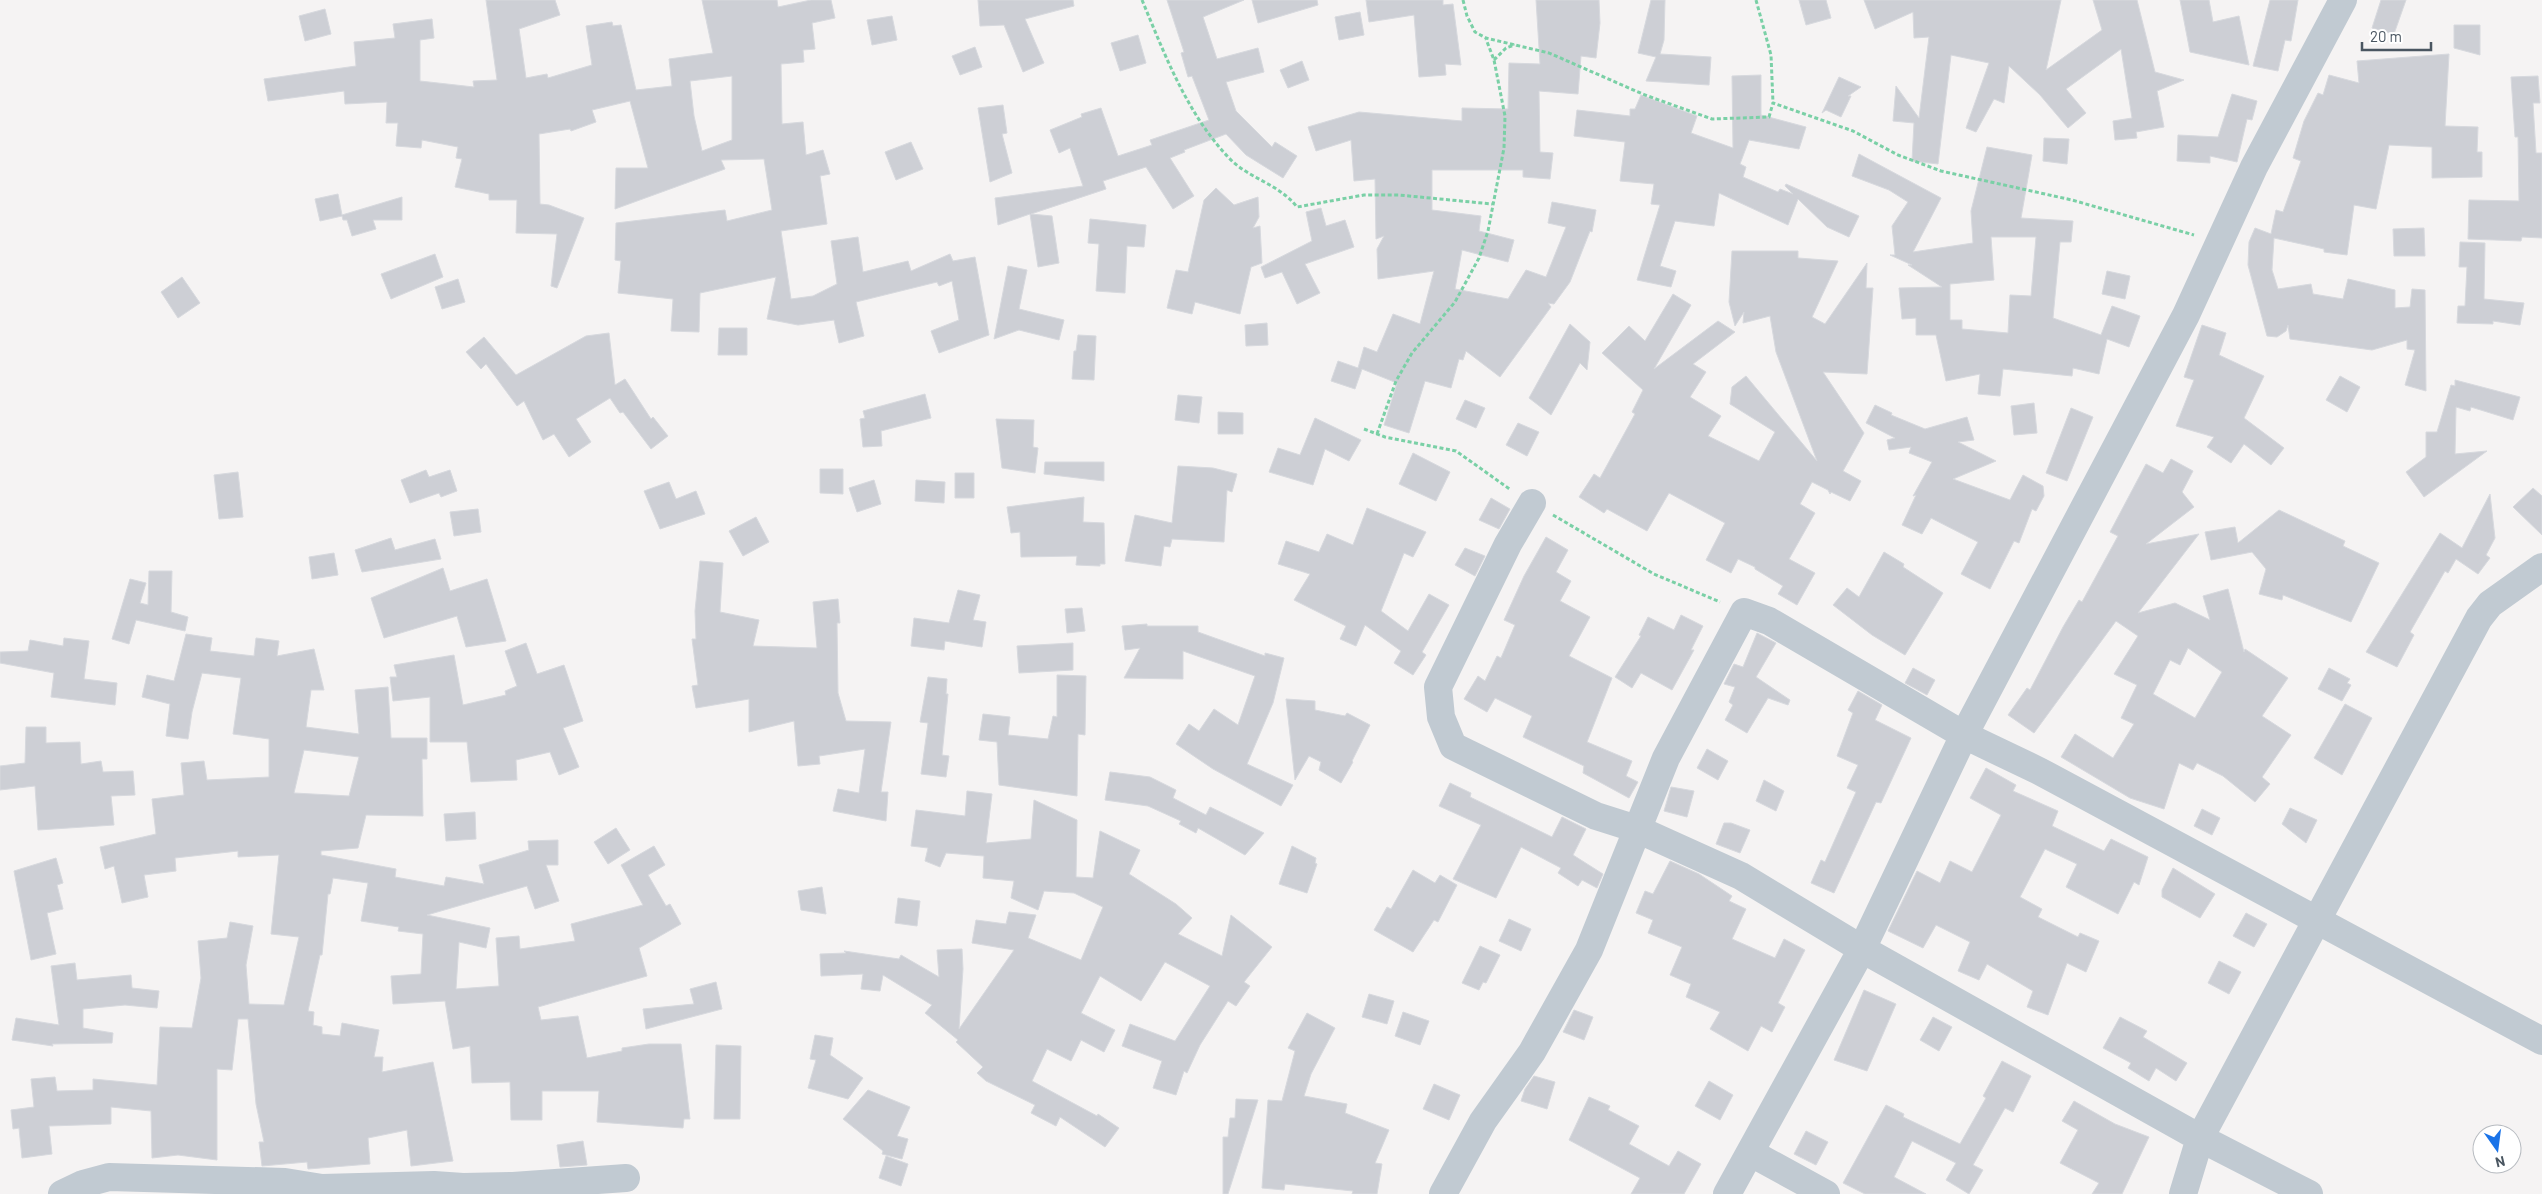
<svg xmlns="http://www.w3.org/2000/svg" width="2542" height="1194" font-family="Barlow,sans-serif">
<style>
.building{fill:#cdcfd5;stroke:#d7d9de;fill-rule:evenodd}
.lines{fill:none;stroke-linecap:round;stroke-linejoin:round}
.path{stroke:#7ad0a6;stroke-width:3;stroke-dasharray:4 2.5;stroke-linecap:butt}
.minor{stroke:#c1cad2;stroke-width:28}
</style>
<rect width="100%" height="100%" fill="#f5f3f3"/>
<!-- building -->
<path class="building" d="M486,0H555L560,15L519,29L526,78L547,74L548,78L592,65L586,26L612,22L613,26L621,25L636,90L672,86L669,59L713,53L702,0H777L778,7L811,0H831L835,18L812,23L815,49L803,50L804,62L781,64L782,124L803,122L806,155L823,150L830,174L820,176L827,224L781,231L791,299L813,296L837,284L831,241L858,237L863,272L908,261L911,271L950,254L953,261L975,257L989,335L939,353L931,331L959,320L952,281L939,286L937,282L856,302L864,336L839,343L834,320L798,325L767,319L776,277L700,293L699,332L671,331L673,299L618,293L621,261L615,260L616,223L725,210L727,221L772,210L764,159L721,160L725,169L615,209L616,168H648L630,101L592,110L596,122L571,131L570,129L539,134L540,204L549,205L584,218L557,288L551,286L557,234L516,233L517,200H489V194L455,187L462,159L456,158L458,147L422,140L421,148L396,146L398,123H386L387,102L345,104L344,91L268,101L264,79L356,66L354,42L395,38L393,24L432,19L434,38L420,40V81L474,87L473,81L497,80ZM732,76V140L702,151L694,116L690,81Z
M978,0H1073L1074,6L1025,19L1044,63L1023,72L1004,25L980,26Z
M1167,0H1244L1203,17L1217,59L1258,48L1264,72L1226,82L1236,111L1272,147L1275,142L1297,156L1283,178L1246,155L1226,134L1184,150L1185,152L1170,158L1194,196L1173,209L1146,167L1103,181L1106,189L1031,214L1052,216L1059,263L1038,267L1030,214L998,225L995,198L1083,186L1070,148L1059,153L1050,130L1082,117L1081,114L1101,108L1118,156L1152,145L1150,140L1209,120L1192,76L1188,77L1181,53L1184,52Z
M1252,0H1317L1318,5L1258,23Z
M1366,0H1443V5L1453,4L1461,65L1445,64L1446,75L1419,77L1414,15L1369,22Z
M1536,0H1599L1600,23L1596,58L1581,56L1578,94L1539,91L1540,152L1553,153L1550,179L1523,177V170H1432V210L1481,216L1479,231L1514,240L1508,262L1462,250L1455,289L1508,299L1526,270L1546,277L1566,227L1548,223L1552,202L1596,210L1592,232L1590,231L1570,282L1554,304L1548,303L1551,307L1500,377L1466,351L1463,360L1459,359L1451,388L1425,381L1409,433L1384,425L1397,383L1362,369L1355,389L1331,381L1338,361L1358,368L1364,347L1377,352L1393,314L1420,324L1434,271L1378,279L1377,249L1384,236L1376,239L1375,179L1354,181L1351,140L1316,151L1308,127L1359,112L1462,121V108L1508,109L1509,63L1540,64Z
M1651,0H1665L1664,40L1660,54L1711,57L1709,85L1646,81L1656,57L1638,53Z
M1799,0H1826L1831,18L1806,25Z
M1864,0H2061L2046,70L2102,30L2093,0H2137L2155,72L2184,80L2157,91L2164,127L2136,132L2137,138L2115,140L2113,121L2132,118L2121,49L2066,89L2086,113L2068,128L2040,95L2009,66L2004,103L1994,99L1976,132L1966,128L1989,63L1951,55L1938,164L1912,161L1914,123L1893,121L1896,86L1919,118L1929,37L1914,38L1913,12L1875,29Z
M2180,0H2209L2213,22L2239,16L2249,65L2190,52Z
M2270,0H2298L2291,41L2285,40L2278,71L2253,66Z
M2381,0H2406L2394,34L2372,28Z
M325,9L331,34L305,41L299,16Z
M1360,12L1364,35L1339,40L1335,17Z
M892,16L897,40L872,45L867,20Z
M2454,25H2480V55L2454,48Z
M1138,35L1146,63L1120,71L1111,43Z
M975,47L982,67L960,75L952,56Z
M2449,54L2445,126L2478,127L2477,152H2482V177L2432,178V147L2389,145L2376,209L2354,205L2347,255L2324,252V249L2274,238L2272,270L2278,289L2311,284L2313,294L2343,299L2348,279L2395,290V308L2410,307L2412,289L2425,290L2426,391L2405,385L2415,350L2407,349V340L2372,350L2290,339L2288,325L2286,331L2277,337L2267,336L2248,265L2249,242L2255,228L2271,234L2276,210L2283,212L2301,161L2293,158L2304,121L2318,93L2323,95L2329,75L2359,83L2357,61Z
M1302,61L1309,80L1288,88L1280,70Z
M1761,75V115L1806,127L1799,149L1749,140L1740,164L1746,167L1743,177L1778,192L1780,189L1793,194L1785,186L1786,184L1859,216L1849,237L1827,227L1798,199L1788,225L1719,193L1714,226L1675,221L1660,266L1676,271L1671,287L1637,280L1660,205L1651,204L1654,184L1620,181L1625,142L1574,136L1577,110L1630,116V109H1635L1641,95L1697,116L1691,133L1733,148L1732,76Z
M2538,76L2540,103H2533L2536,153H2542V238L2522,237L2521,241L2468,239L2469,200L2519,201L2518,137H2515L2511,77Z
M1839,77L1861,87L1848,96H1851L1841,117L1826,110L1822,113Z
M2232,94L2257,101L2252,120L2247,119L2237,162L2210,156V163L2177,161L2178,135L2218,137Z
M1003,105L1007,133L1002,134L1012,173L990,182L978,108Z
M2044,138L2069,139L2067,164L2043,161Z
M911,142L923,169L896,180L885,152Z
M1987,147L2032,155L2021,218L2073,221L2071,242H2060L2053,318L2101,335L2112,306L2140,316L2129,347L2107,339L2099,374L2073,368L2072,376L2003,369L2000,396L1978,394L1980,374L1946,381L1936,335H1916V318L1902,319L1899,288L1942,287L1908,265H1912L1890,255H1895L1892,226L1908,202L1889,190L1852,176L1859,154L1941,198L1913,252L1973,243L1971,211ZM1991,237H2036L2031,296L2010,295L2008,333L1962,329V320H1950V284L1994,280Z
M1216,188L1234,205L1258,197L1259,217L1253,228L1260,226L1262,263L1251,267L1240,314L1195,302L1192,314L1167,308L1176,270L1188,272L1204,200Z
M338,194L342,215L402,197V220H373L376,229L352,236L347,220H343L342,216L320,221L315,199Z
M1321,208L1326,226L1345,220L1354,247L1305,264L1320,293L1297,304L1282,272L1265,278L1261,267L1312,241L1306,212Z
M1090,219L1146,225L1144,247L1127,246L1125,293L1096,291L1099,244L1088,243Z
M2424,228L2425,256H2394L2393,229Z
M2460,242L2485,243L2484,299L2524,303L2520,325L2493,321V324L2457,323L2458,306H2465L2467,267H2459Z
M1732,251H1798V258L1838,261L1812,317L1825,324L1867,263L1866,288H1873L1867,374L1823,372L1864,433L1843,471L1861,481L1850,501L1831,492L1830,494L1828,490L1812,482L1800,504L1815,513L1789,559L1815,573L1797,605L1778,594L1783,586L1755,569V567L1738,559L1731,573L1706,560L1725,523L1669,493L1647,531L1607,509L1604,513L1579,497L1594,474L1600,478L1635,414L1632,412L1643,390L1602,353L1629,326L1645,341L1673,294L1691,305L1654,369L1718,321L1735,332L1693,364L1706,372L1690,397L1721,416L1708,436L1759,461L1775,432L1730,404L1732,387L1746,376L1817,461L1776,352L1770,316L1743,323L1744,312L1735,326L1729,302Z
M435,254L443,277L391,299L381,274Z
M1008,266L1027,270L1019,309L1064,320L1059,340L1019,330L994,339Z
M2107,271L2130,276L2125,299L2102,294Z
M182,277L200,303L178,318L161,292Z
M458,279L465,302L442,309L435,287Z
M1267,323L1268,345L1246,346L1245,325Z
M1570,324L1590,342L1587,370L1580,363L1551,415L1529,398Z
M2202,325L2226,333L2219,355L2264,376L2244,418L2284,448L2271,465L2244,444L2231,463L2207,447L2214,437L2176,426L2194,380L2184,377Z
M719,328H747V355H718Z
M609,333L615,385L625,379L651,419L653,417L668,436L651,449L623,412L620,413L610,398L576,419L591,442L569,457L554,434L543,440L524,401L517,406L486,364L481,369L466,352L484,337L516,375L586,336Z
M1078,335L1096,336L1094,380L1072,379L1074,351H1076Z
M2340,376L2360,387L2347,412L2326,400Z
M2455,380L2520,397L2513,420L2471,407L2470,411L2456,407L2455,454L2487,451L2424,497L2406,472L2426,457V432H2437L2451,385L2455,386Z
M925,394L931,418L881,431L882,446L863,447L860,419L865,418L863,411Z
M1178,395L1202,397L1199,423L1175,420Z
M1465,400L1485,408L1476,428L1456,419Z
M2034,403L2037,433L2014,435L2011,406Z
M1875,405L1892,413L1891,415L1925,429L1967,417L1974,440L1958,442L1996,461L1953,479L2010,500L2023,475L2043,486L2044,496L2036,511L2032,509L2019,543L2014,541L1990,589L1961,574L1978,542L1931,518L1922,534L1902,525L1916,495L1913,496L1932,462L1909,453L1911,447L1889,450L1887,440L1895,438L1866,423Z
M2071,408L2093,417L2067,481L2046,473Z
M1218,412L1243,413V434H1218Z
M1315,418L1361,440L1349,461L1325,449L1313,485L1269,472L1278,448L1300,455Z
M996,419L1034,420L1033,447L1038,448L1035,473L1002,468Z
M1518,423L1539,432L1527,456L1506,445Z
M1413,453L1450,472L1436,501L1399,484Z
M2171,459L2193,471L2182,492L2194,507L2146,544L2199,534L2138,613L2175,603L2210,620L2203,596L2228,589L2244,652L2245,649L2288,678L2262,716L2291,735L2262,777L2270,784L2255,802L2223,776L2197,763L2193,770L2179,763L2164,809L2130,798L2061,757L2075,734L2113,758L2134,724L2121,718L2137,685L2114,674L2138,636L2116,621L2034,733L2008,715L2027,688L2030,690L2063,627L2079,600L2082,602L2118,536L2110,532L2146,464L2163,473ZM2188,648L2222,672L2195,718L2153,694L2170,660L2180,665Z
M1045,462H1104V481L1044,474Z
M1178,466L1213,468L1237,474L1232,492L1227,490L1224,542L1172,539L1170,547L1164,546L1161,566L1125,561L1135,515L1172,523Z
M820,469H843V494L820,493Z
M426,470L429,477L450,470L457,491L441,497L439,493L410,503L401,480Z
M238,472L243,517L219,519L214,475Z
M955,473H974V498H955Z
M874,480L881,504L857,512L849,488Z
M916,480L945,482L944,503L915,501Z
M669,482L676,499L696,491L705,514L660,529L644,491Z
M2533,488L2542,496V535L2513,507Z
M2490,494L2495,538L2486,555L2490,558L2478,574L2456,559L2448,573L2445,571L2410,632L2414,635L2397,667L2366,652L2440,533L2462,548Z
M1084,497L1083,522L1104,523L1105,564H1100V566L1076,565L1077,556L1021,557L1020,532L1011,533L1007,507Z
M1491,498L1510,509L1499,529L1479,520Z
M1367,508L1426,532L1413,557L1404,553L1381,611L1408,631L1429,594L1449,605L1422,652L1426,655L1413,675L1394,663L1401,651L1365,625L1356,646L1340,639L1346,626L1294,600L1310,574L1278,564L1286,541L1319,552L1327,534L1353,545Z
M478,509L481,532L454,536L450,512Z
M2279,510L2345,541L2343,546L2379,563L2351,622L2283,595L2282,600L2259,594L2266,569L2252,552L2211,560L2205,532L2235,527L2238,543Z
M756,517L769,542L743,556L729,531Z
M1546,537L1568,550L1556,572L1571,581L1560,601L1590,617L1569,656L1612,678L1587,742L1632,761L1626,776L1638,782L1629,798L1583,773L1584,766L1523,737L1532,716L1495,698L1487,712L1464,699L1478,676L1485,681L1497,656L1501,658L1515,625L1504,620L1524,576Z
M391,538L395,550L435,539L441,559L362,572L355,550Z
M1465,548L1485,556L1475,576L1455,565Z
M1884,552L1904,564L1903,567L1943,593L1905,655L1872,635L1833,605L1847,588L1859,597Z
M334,553L338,575L312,579L309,557Z
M700,561L723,563L720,612L759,620L753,646L817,648L813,602L838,599L840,623H837L838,693L846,721L891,722L881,792H888L886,821L833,811L838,789L859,793L865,749L819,756L820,764L798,766L794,721L749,732V699L696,708L692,686L698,685L692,639H696L695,611Z
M443,568L450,591L487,579L506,641L466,647L457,616L384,638L371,598Z
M149,571H172L171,612L188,617L185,631L136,620L129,644L112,639L130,579L146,583L140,603L148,605Z
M958,590L980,595L973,620L986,622L982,647L945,641L944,650L911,646L914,618L949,623Z
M1082,608L1085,631L1067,633L1065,609Z
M1681,615L1703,626L1691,650H1694L1672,690L1641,673L1632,688L1615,677L1641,636L1639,635L1648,617L1674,630Z
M1147,624V626H1198V632L1265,656V653L1284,658L1273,703L1247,764L1293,785L1281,806L1213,769L1176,744L1189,724L1199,731L1214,709L1238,725L1255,676L1183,651V679L1124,678L1140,648L1125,650L1122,626Z
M1757,633L1776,643L1756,677L1790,700L1788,705L1768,698L1747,733L1725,720L1733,705L1729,702L1735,687L1724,684L1734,664L1743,667Z
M186,634L212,638L210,651L254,656L256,638L279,641L277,656L314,649L324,690H311L306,727L359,734L355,690L388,687L391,738H427V759H422L423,816L366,815L358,848L321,851V855L396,869L395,877L444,886L446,877L484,884L479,865L529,850L528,841L558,840V865H546L559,901L535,909L527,886L427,915L490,928L486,948L459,942L456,989L499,986L496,938L519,936L520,949L575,941L571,924L643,905L621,865L654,846L665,865L648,875L666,906L670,904L681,924L639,948L647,976L538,1007L541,1020L578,1016L587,1058L622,1051V1048L649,1044H681L690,1119H684L683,1128L597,1122L599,1091H542V1120H511L510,1082L472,1083L470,1046L453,1049L445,1001L393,1004L391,976L421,974L423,934L398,931L399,927L361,921L368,883L333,878L330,894H328L322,955H320L308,1011L314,1012L313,1025L322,1027V1034L340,1036L342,1023L379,1030L374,1057H383L382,1072L433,1062L453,1161L411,1166L407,1130L368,1138L370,1164L308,1169L307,1162L262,1166L259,1142H264L256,1104L248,1019H238L232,1070L217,1069V1160L178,1155L152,1158L151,1111L111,1107V1124L49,1126L52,1154L22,1158L19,1128L13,1129L11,1110L34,1107L31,1079L55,1077L57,1091L93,1090V1079L157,1085L160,1027L192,1028L201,978L198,941L227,938L230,922L253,926L246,965L249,1004L284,1005L299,937L271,934L279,855L238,857V851L175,858L176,871L144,875L148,897L122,903L114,866L105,869L100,847L156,834L152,799L184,795L181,763L204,761L207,780L269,777V739L233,734L241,678L202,673L192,712L188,739L166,736L170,704L142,697L147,675L174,681ZM304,750L359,757L349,796L294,793Z
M64,638L89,641L84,679L117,683L115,705L51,697L54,673L0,663V652L28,651L30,640L63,646Z
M526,643L537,674L564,665L583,721L563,728L579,767L559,775L550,752L516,760L517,780L471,782L467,742H430V697L393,701L390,677H397L394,665L454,655L463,705L506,695L505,691L517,686L505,651Z
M1073,643V670L1019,673L1017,646Z
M1913,668L1935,680L1927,695L1905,683Z
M2329,668L2350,679L2347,683L2351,685L2342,701L2318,689Z
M1057,675L1086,676L1085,735L1078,734L1077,796L999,785L997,742L979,740L983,714L1010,717L1008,735L1048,739L1053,716L1057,717Z
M928,677L947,679L946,694H948L942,755L949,756L946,777L921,774L928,723L920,722Z
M1858,691L1882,705L1875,720L1911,738L1881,803L1876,802L1834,893L1811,883L1821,860L1825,862L1856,792L1847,788L1858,765L1837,756L1853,713L1848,710Z
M1286,699L1315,701V710L1345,716L1347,713L1370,725L1352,761L1353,762L1341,783L1319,770L1321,762L1309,756L1295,780Z
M2345,704L2372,718L2342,775L2314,758Z
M26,727H46V743L80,742L81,764L101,761L103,772L133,771L135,795L111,796L114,825L38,830L35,786L0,790V766L25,763Z
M1707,749L1728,761L1718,780L1697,768Z
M1986,768L2016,785L2013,791L2058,811L2052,826L2104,851L2111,839L2148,857L2139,885L2134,882L2118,914L2066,887L2077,864L2045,849L2020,897L2042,909L2038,917L2078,937L2080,933L2099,941L2086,972L2067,963L2048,1015L2027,1007L2033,991L1987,964L1979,980L1958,971L1970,942L1936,925L1923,948L1888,931L1917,871L1940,883L1950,861L1972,872L2001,815L1970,798Z
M1110,772L1150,777L1176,790L1173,798L1206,815L1210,807L1264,833L1245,855L1198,828L1196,833L1179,824L1181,821L1148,806L1105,800Z
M1764,780L1784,791L1776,811L1756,801Z
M1450,783L1471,793L1470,797L1552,837L1562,817L1586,829L1573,855L1603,874L1597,888L1582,880L1578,886L1558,873L1561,868L1521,847L1496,898L1453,879L1481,825L1439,806Z
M1671,787L1694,791L1687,817L1664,811Z
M967,791L992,794L986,843L1031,839L1034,800L1077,820L1076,877L1093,878L1100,831L1140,850L1129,874L1176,904L1192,918L1178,934L1222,956L1231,915L1272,947L1244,982L1250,986L1236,1006L1228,1001L1200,1045L1187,1073L1184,1071L1176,1095L1153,1088L1162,1061L1122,1046L1130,1024L1175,1041L1210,986L1165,962L1141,1001L1100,976L1081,1013L1115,1030L1104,1052L1081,1040L1071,1061L1047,1049L1032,1081L1097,1116L1098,1114L1119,1128L1105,1147L1060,1117L1056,1126L1031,1113L1035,1105L986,1081L977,1073L983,1067L956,1042L958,1040L925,1013L932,1005L883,975L880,991L861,989L863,974L821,976L820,954L846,953L844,951L899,959L901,955L939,977L937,950L962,949L963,969L959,1029L1014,950L972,943L976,920L1006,924L1009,912L1036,915L1028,938L1081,960L1103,907L1074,893L1044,891L1038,910L1011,898L1014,881L983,878L984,856L946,853L940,867L925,861L928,848L911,846L916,810L965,816Z
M2290,808L2317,820L2306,843L2282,824Z
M2202,809L2220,818L2212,835L2194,826Z
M475,812L476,839L446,841L444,814Z
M1724,823H1731L1750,830L1740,853L1716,844Z
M616,828L630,850L608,864L594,842Z
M1292,846L1316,858L1315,863L1317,864L1307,893L1279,884Z
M56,858L63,883L57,885L63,909L47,913L56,954L31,960L14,871Z
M1670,861L1699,874L1732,896L1729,901L1746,909L1732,939L1775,958L1784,939L1805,950L1778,1003L1785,1007L1772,1032L1761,1026L1748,1051L1710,1029L1720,1012L1686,997L1691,984L1670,975L1682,947L1648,933L1653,920L1636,913L1645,891L1653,894Z
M2173,868L2215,894L2200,918L2162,897V890Z
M1413,870L1435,883L1440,875L1457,885L1438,922L1434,920L1413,952L1374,930L1387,907L1391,909Z
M822,887L826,914L801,910L798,891Z
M898,898L920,901L917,926L895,923Z
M2246,913L2267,924L2254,947L2233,936Z
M1509,919L1531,929L1521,951L1499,941Z
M1480,946L1500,955L1486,983L1483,982L1479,990L1462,983Z
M2219,961L2241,972L2229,994L2208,983Z
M75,963L77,980L131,975L132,988L159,991L157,1008L125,1005L83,1009V1028L113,1033L112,1043L52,1044L53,1046L12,1040L16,1018L59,1025L51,966Z
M716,982L722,1009L646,1029L643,1009L694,1004L690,989Z
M1864,990L1896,1004L1867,1071L1834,1060Z
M1369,994L1394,1001L1387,1024L1362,1017Z
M1574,1010L1593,1017L1584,1040L1563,1032Z
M1403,1012L1429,1021L1420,1045L1395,1036Z
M1307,1013L1335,1028L1311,1074L1304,1096L1347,1104L1345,1113L1389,1130L1375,1163L1382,1164L1377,1194H1352L1353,1191L1285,1184L1284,1190L1262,1188L1268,1100L1282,1101L1295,1051L1288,1048Z
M1933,1017L1952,1027L1939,1051L1920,1040Z
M2120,1017L2147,1031L2143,1037L2187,1063L2176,1081L2156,1068L2149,1081L2128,1068L2131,1063L2103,1048Z
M815,1035L833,1038L830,1055L863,1078L848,1099L808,1088L816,1060L810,1059Z
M716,1045L741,1046L740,1119H714Z
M2002,1061L2031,1076L2013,1112L2005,1108L1973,1165L1983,1170L1969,1194L1946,1180L1956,1163L1912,1141L1894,1177L1926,1194H1865L1843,1183L1886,1105L1904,1114L1903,1117L1960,1144L1986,1098L1983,1096Z
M1534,1076L1555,1082L1547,1109L1521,1101L1525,1089Z
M1709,1081L1733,1095L1720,1120L1695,1106Z
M1434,1084L1460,1095L1449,1120L1423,1109Z
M868,1090L910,1107L897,1136L908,1139L902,1159L882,1154L883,1151L843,1119Z
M1589,1097L1610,1106L1608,1110L1639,1126L1629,1144L1669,1166L1678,1151L1701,1164L1684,1194H1631L1640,1178L1569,1140Z
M1236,1099L1258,1100L1228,1194H1223V1137H1228L1230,1118H1235Z
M2074,1101L2115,1124L2149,1137L2122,1194H2092L2099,1183L2060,1163L2078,1130L2062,1121Z
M1806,1131L1828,1142L1816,1165L1794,1154Z
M583,1141L587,1165L560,1167L557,1145Z
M886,1156L908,1164L901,1186L879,1178Z"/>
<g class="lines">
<!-- path -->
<path class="path" d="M1142,0C1165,55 1187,114 1229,158C1249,179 1278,183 1297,207L1364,195H1399L1492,204
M1463,0L1467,16L1475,32L1486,38L1549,53L1645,95L1712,119L1769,117L1773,103L1853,131L1898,155L1941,171L2072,200L2194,235
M1756,0L1771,55L1773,103
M1494,60L1506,48L1515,45
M1364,429L1385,437L1456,451L1511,490
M1377,434L1396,381L1412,353L1455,302L1479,258L1488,231L1504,148L1505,116L1494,60L1486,39
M1553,515L1654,574L1720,602"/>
<!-- minor -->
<path class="minor" d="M1532,503L1508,544L1438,687L1441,717L1453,746L1596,816L1637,829L1741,876L1862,949L2200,1138L2309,1194
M1751,1153L1826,1194
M62,1194L83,1184L109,1177L285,1182L322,1188L434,1185L463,1187L513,1186L626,1178
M1443,1194L1483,1121L1532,1052L1589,950L1666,758L1744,612L1769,621L1964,735L2039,771L2542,1041
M1727,1194L1862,949L1964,735L2186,315L2254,167L2343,0
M2183,1194L2200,1138L2479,618L2490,604L2542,567"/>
</g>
<!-- north arrow -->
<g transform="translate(2497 1149) rotate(166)"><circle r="24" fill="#ffffff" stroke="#b7bbc0"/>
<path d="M0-4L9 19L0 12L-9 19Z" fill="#1a73e8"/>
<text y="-8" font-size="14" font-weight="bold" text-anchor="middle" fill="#4a5661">N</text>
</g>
<!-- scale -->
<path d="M2362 42v8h69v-8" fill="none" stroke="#4a5661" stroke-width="2.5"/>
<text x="2370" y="42" font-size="15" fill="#4a5661" stroke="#ffffff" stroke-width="4" paint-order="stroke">20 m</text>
</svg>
